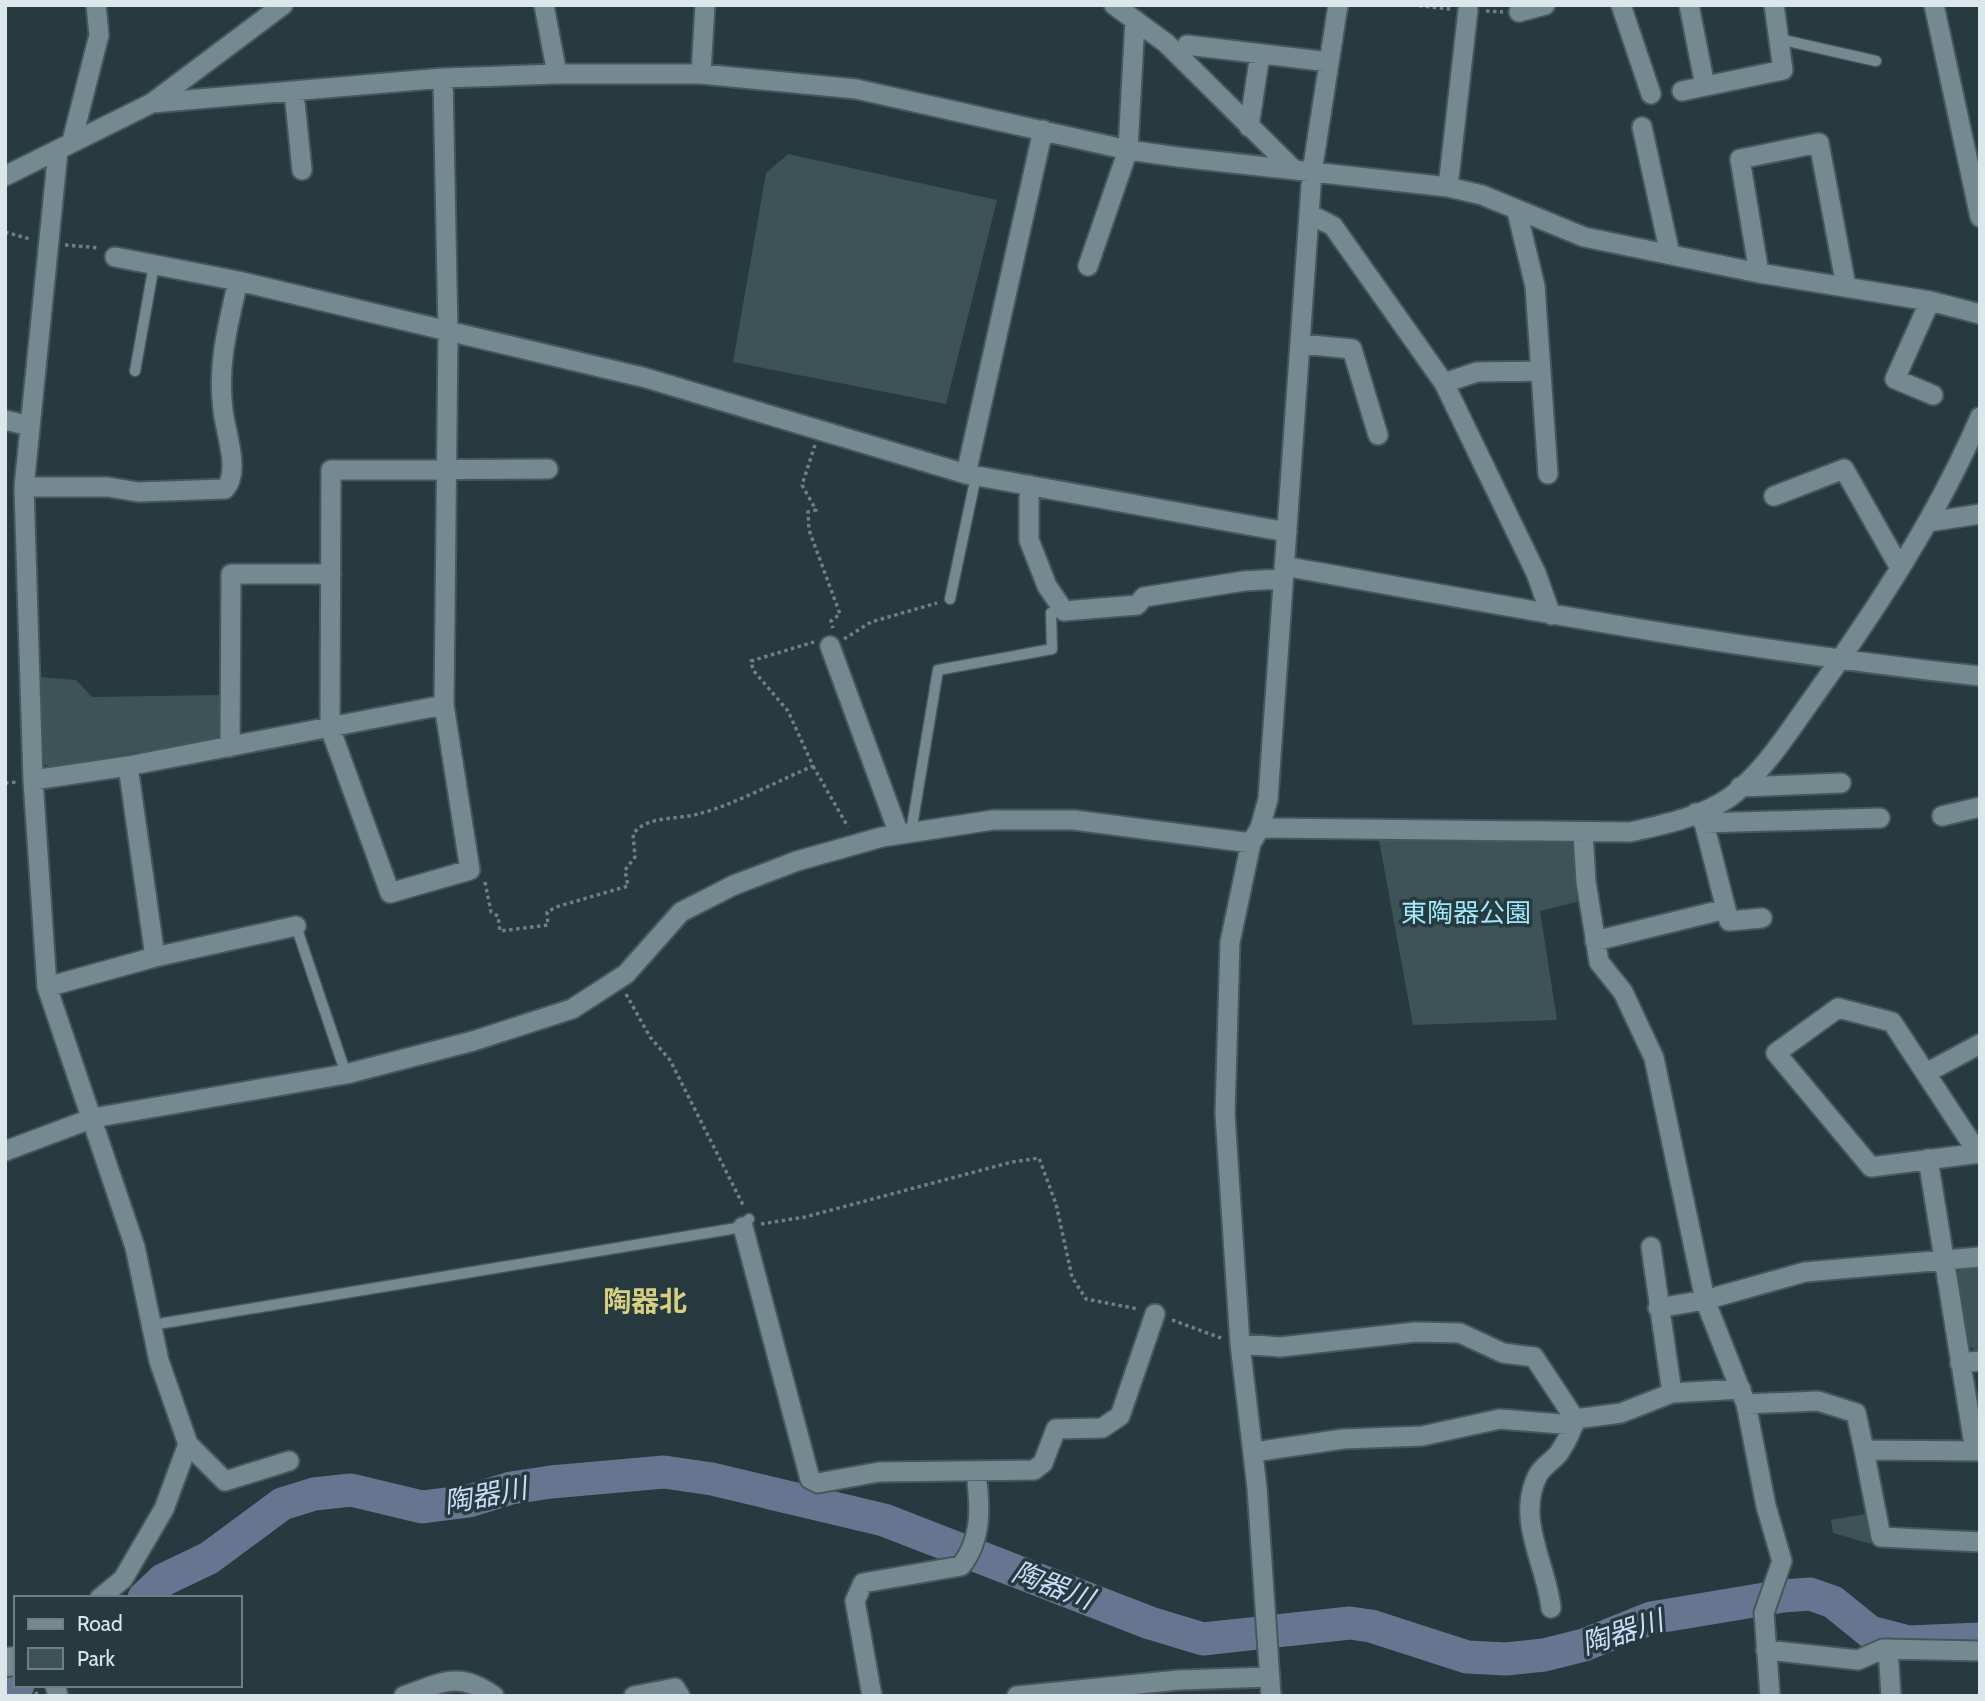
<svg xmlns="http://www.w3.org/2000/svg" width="1985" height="1701" font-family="Cabin,'Noto Sans JP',sans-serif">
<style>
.green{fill:#3c5358}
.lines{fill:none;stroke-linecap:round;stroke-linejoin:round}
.river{stroke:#667690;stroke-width:33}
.service-casing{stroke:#47585d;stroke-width:13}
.minor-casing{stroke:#47585d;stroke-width:23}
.path{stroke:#6f8084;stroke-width:3.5;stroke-dasharray:3.5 3.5;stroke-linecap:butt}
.service{stroke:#748a90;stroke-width:10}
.minor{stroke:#748a90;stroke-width:19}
.labels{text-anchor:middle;stroke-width:7;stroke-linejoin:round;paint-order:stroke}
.park-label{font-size:26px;fill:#a1e9fa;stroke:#263a3f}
.neighbourhood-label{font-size:28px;font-weight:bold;fill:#d8cf80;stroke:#263a3f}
.water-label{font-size:28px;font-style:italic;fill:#cadcf9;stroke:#263a3f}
</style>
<rect width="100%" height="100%" fill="#263a3f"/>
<!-- green -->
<path class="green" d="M788,154L997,200L946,404L733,362L766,173Z
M39,677L76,680L92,697L220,695V732L216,739L51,767L43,764Z
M1378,835L1570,840L1574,845L1577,902L1540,911L1557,1020L1413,1025Z
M1980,1265V1351L1978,1352L1969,1346L1955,1276L1961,1268Z
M1865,1514L1871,1544L1833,1533L1831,1520Z"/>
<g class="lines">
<!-- river -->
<path class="river" d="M144,1598L163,1580L209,1558L282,1504L314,1494L351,1490L422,1507L469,1501L511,1488L551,1482L664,1472L712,1479L884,1520L1150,1623L1203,1639L1350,1623L1371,1626L1467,1657L1506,1659L1544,1655L1584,1645L1651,1618L1783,1596L1810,1594L1833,1602L1870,1632L1908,1642L1980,1639
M5,1690L18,1685"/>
<!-- service casing -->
<g class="service-casing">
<path id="service" d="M1779,39L1876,61
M135,371L154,265
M950,599L976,476
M911,832L938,670L1052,649L1051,613L1064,611
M296,926L346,1074
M152,1325L743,1227L749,1219
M5,1653L16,1652"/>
</g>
<!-- minor casing -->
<g class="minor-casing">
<path id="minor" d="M544,5L557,74
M1114,5L1166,43L1293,169
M1621,5L1651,94
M1689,5L1705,86
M1934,5L1980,217
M1519,12L1545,5
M1187,45L1329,62
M701,74L705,5
M1682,91L1783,70L1774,5
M294,92L302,170
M152,103L443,78L557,74H701L856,89L1128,150L1178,157L1448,187L1482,195L1584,237L1759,273L1930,301L1980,314
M1249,127L1260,54
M1642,127L1670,254
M72,141L99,35L96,5
M58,151L24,487L33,780L47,987L135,1247L159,1361L188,1444L164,1509L123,1579L100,1598
M5,176L152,103L283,5
M1448,187L1468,10
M1517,212L1535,286L1548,474
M1311,215L1333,226L1444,383L1536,573L1551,615
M115,257L238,281L646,378L966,474L1287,532
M1088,266L1128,150L1135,20
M1759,273L1740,159L1819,143L1846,286
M1930,301L1895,379L1933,395
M1301,344L1352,349L1378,435
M1444,383L1477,372L1541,371
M5,420L30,426
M966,474L1043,130
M1029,485V540L1047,586L1064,611L1137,605L1144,597L1244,581L1283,579
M24,487H108L138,492L225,489C241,471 225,432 223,410C217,365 228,325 238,281
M1774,496L1844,469L1900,568
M1928,522L1980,514
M1284,566C1515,608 1746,651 1980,676
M830,646L899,834
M444,705L470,870L390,893L330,728L331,470L548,469
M230,747L231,574H331
M128,766L155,957
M33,780L128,766L444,705L448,333L443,78
M1740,787L1841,783
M1696,813L1704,823L1729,921L1762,918
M1942,816L1980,807
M1704,823L1880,818
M1260,828L1630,832C1662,825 1702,817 1730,797C1765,771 1789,731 1815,695C1877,608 1937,517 1980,417
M1583,833L1586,882L1599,962L1623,992L1654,1058L1705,1300L1746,1404L1766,1506L1782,1561L1764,1613L1770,1696
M1595,941L1726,909
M47,987L155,957L296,926
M1926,1073L1980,1044
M5,1151L93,1118L346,1074L473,1041L572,1009L626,974L681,912L734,885L797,861L882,837L993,820H1074L1251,843
M1978,1153L1892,1022L1838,1008L1776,1053L1871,1167L1980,1153
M1928,1159L1975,1451
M743,1227L810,1479L818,1483L879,1472L1034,1470L1043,1463L1056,1429L1102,1428L1120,1416L1155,1314
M1651,1247L1672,1393
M1658,1308L1705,1300L1805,1272L1980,1257
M1240,1344L1280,1347L1416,1332L1460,1333L1503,1353L1534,1357L1575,1419L1621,1413L1672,1393L1741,1389
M1960,1363L1980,1361
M1746,1404L1818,1401L1856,1413L1864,1450L1980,1451
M188,1444L225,1481L289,1461
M1864,1450L1881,1537L1980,1542
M1254,1452L1343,1439L1422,1436L1500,1419L1574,1425
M1551,1608C1547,1566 1516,1520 1537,1477C1541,1467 1552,1462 1559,1453C1565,1444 1572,1430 1575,1419
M1888,1649L1891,1696
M1766,1650L1858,1660L1883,1649L1980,1651
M5,1667L16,1665
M55,1685L58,1696
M404,1696C442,1683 458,1670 494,1696
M634,1696L675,1688L680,1696
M872,1696L855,1601L863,1583L961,1566C983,1538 980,1505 976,1472
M1017,1696L1179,1680L1270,1677
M1271,1696L1257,1488L1240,1344L1225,1114L1230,942L1251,843L1260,828L1268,799L1312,172L1338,5"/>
</g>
<!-- path -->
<path class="path" d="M1412,5L1450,9
M1486,11L1503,12
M5,232L30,239
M65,245L100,248
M815,445L802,485L816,510L808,512L809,530L840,614L831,621L833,628
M844,639L871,622L937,603
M813,766L848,827
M5,783L17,782
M485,882L491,912L498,916L500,931L548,925L547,912L556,907L628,886L625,870L635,857L633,834C647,815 678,820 698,814C731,806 780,780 813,766L788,711L753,670L751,661L814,642
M626,994L650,1037L670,1060L744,1207
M761,1224L805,1217L1012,1162L1039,1158L1056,1204L1072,1277L1086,1299L1138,1309
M1172,1320L1221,1338
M28,1696L41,1692"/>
<!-- service -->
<use href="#service" class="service"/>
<!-- minor -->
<use href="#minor" class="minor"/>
</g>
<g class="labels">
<!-- park labels -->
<g class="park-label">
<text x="1466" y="922">東陶器公園</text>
</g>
<!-- neighbourhood labels -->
<g class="neighbourhood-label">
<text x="645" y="1311">陶器北</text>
</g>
<!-- water labels -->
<g class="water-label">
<text transform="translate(485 1495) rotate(-11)" y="10">陶器川</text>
<text transform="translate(1053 1585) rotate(21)" y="10">陶器川</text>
<text transform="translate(1622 1632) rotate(-18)" y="10">陶器川</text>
</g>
</g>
<!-- border -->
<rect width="1985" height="1701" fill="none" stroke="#dbe7ea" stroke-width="14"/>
<!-- legend -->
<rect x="14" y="1596" width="228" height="91" fill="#263a3f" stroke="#6e7f83" stroke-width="2"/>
<rect x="28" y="1619" width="35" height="10" fill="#748a90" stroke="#6e7f83" stroke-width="2"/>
<text x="77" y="1631" font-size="21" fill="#dbe7ea">Road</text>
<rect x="28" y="1648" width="35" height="21" fill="#3c5358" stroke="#6e7f83" stroke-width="2"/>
<text x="77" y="1666" font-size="21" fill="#dbe7ea">Park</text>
</svg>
